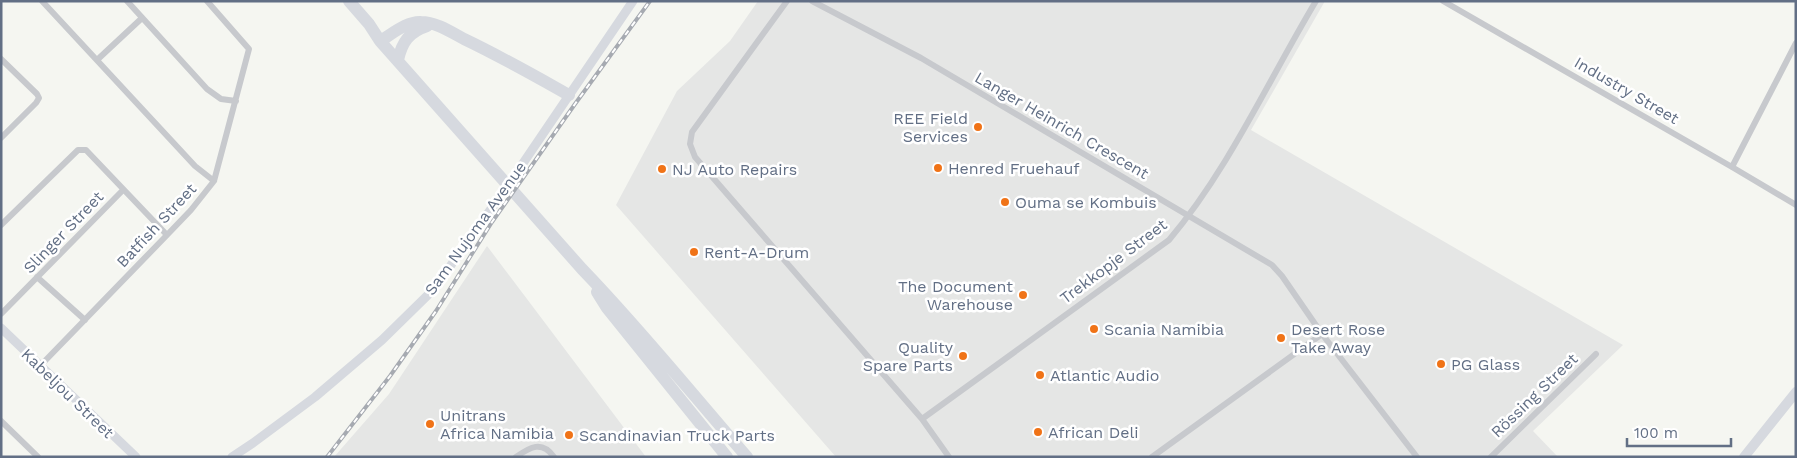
<svg xmlns="http://www.w3.org/2000/svg" width="1797" height="458" font-family="'Work Sans',sans-serif">
<style>
.built{fill:#e5e6e5}
.lines{fill:none;stroke-linecap:round;stroke-linejoin:round}
.street{stroke:#c7c9cd;stroke-width:6}
.secondary{stroke:#d6d9df;stroke-width:9}
.primary{stroke:#d6d9df;stroke-width:10}
.highway{stroke:#d6d9df;stroke-width:12}
.rail-casing{stroke:#a6aab1;stroke-width:4}
.rail{stroke:#fff;stroke-width:2;stroke-dasharray:5.5;stroke-linecap:butt}
.poi-dot{fill:#f07317;stroke:#fff;stroke-width:2}
.labels{text-anchor:middle;stroke-width:5;stroke-linejoin:round;paint-order:stroke}
.street-label{font-size:16px;fill:#626f85;stroke:#fff}
.poi-label{font-size:16px;fill:#626f85;stroke:#fff;text-anchor:start}
</style>
<rect width="100%" height="100%" fill="#f5f6f1"/>
<!-- built -->
<path class="built" d="M758,1H1325L1251,130L1623,345L1533,431L1558,457H836L616,205L677,91L730,41Z
M487,246L646,457H334L389,394Z"/>
<g class="lines">
<!-- street -->
<path class="street" d="M42,1L195,166L214,181
M127,1L207,89L221,99L236,101
M787,1L692,132L690,144L695,157L922,419L949,457
M812,1L921,58L1272,265L1282,276L1322,334L1417,457
M1443,1L1732,167L1796,205
M1,59L37,94L39,98L36,103L1,138
M97,60L142,18
M1732,167L1796,43
M1,225L78,150H86L167,235
M37,277L85,320
M1,314L123,190
M40,366L167,235L191,210L214,181L249,49L207,1
M922,419L1169,240C1229,169 1268,81 1316,1
M1,421L38,457
M516,457C530,447 542,440 554,457
M1152,457L1322,334
M1491,457L1596,354"/>
<!-- secondary -->
<path class="secondary" d="M1,328L136,457
M232,457L253,443L315,397L382,340L434,289L513,178L633,1"/>
<!-- primary -->
<path class="primary" d="M1744,457L1796,392"/>
<!-- highway -->
<path class="highway" d="M349,1L369,24L380,41L582,269C640,329 692,394 747,457
M380,41C392,34 407,21 421,22C436,22 451,32 464,39C500,56 535,76 569,95
M398,60C402,42 409,32 427,26
M597,292L607,308L727,457"/>
<!-- rail casing -->
<g class="rail-casing">
<path id="rail" d="M327,457L390,376L436,311L492,222L575,104L650,1"/>
</g>
<!-- rail -->
<use href="#rail" class="rail"/>
</g>
<!-- markers -->
<g class="poi-dot">
<circle cx="978" cy="127" r="5"/>
<circle cx="938" cy="168" r="5"/>
<circle cx="662" cy="169" r="5"/>
<circle cx="1005" cy="202" r="5"/>
<circle cx="694" cy="252" r="5"/>
<circle cx="1023" cy="295" r="5"/>
<circle cx="1094" cy="329" r="5"/>
<circle cx="1281" cy="338" r="5"/>
<circle cx="963" cy="356" r="5"/>
<circle cx="1441" cy="364" r="5"/>
<circle cx="1040" cy="375" r="5"/>
<circle cx="430" cy="424" r="5"/>
<circle cx="1038" cy="432" r="5"/>
<circle cx="569" cy="435" r="5"/>
</g>
<g class="labels">
<!-- street labels -->
<g class="street-label">
<text transform="translate(1627 90) rotate(30)" y="6">Industry Street</text>
<text transform="translate(1062 125) rotate(30)" y="6">Langer Heinrich Crescent</text>
<text transform="translate(156 225) rotate(-47)" y="6">Batfish Street</text>
<text transform="translate(475 228) rotate(-54)" y="6">Sam Nujoma Avenue</text>
<text transform="translate(63 232) rotate(-46)" y="6">Slinger Street</text>
<text transform="translate(1113 261) rotate(-37)" y="6">Trekkopje Street</text>
<text transform="translate(68 393) rotate(44)" y="6">Kabeljou Street</text>
<text transform="translate(1534 395) rotate(-44)" y="6">Rössing Street</text>
</g>
<!-- poi labels -->
<g class="poi-label">
<text x="968" y="124" text-anchor="end">REE Field<tspan x="968" dy="18">Services</tspan></text>
<text x="948" y="174">Henred Fruehauf</text>
<text x="672" y="175">NJ Auto Repairs</text>
<text x="1015" y="208">Ouma se Kombuis</text>
<text x="704" y="258">Rent-A-Drum</text>
<text x="1013" y="292" text-anchor="end">The Document<tspan x="1013" dy="18">Warehouse</tspan></text>
<text x="1104" y="335">Scania Namibia</text>
<text x="1291" y="335">Desert Rose<tspan x="1291" dy="18">Take Away</tspan></text>
<text x="953" y="353" text-anchor="end">Quality<tspan x="953" dy="18">Spare Parts</tspan></text>
<text x="1451" y="370">PG Glass</text>
<text x="1050" y="381">Atlantic Audio</text>
<text x="440" y="421">Unitrans<tspan x="440" dy="18">Africa Namibia</tspan></text>
<text x="1048" y="438">African Deli</text>
<text x="579" y="441">Scandinavian Truck Parts</text>
</g>
</g>
<!-- border -->
<rect width="1797" height="458" fill="none" stroke="#626f85" stroke-width="5"/>
<!-- scale -->
<path d="M1627 438v8h104v-8" fill="none" stroke="#626f85" stroke-width="2.5"/>
<text x="1634" y="438" font-size="15" fill="#626f85" stroke="#ffffff" stroke-width="4" paint-order="stroke">100 m</text>
</svg>
